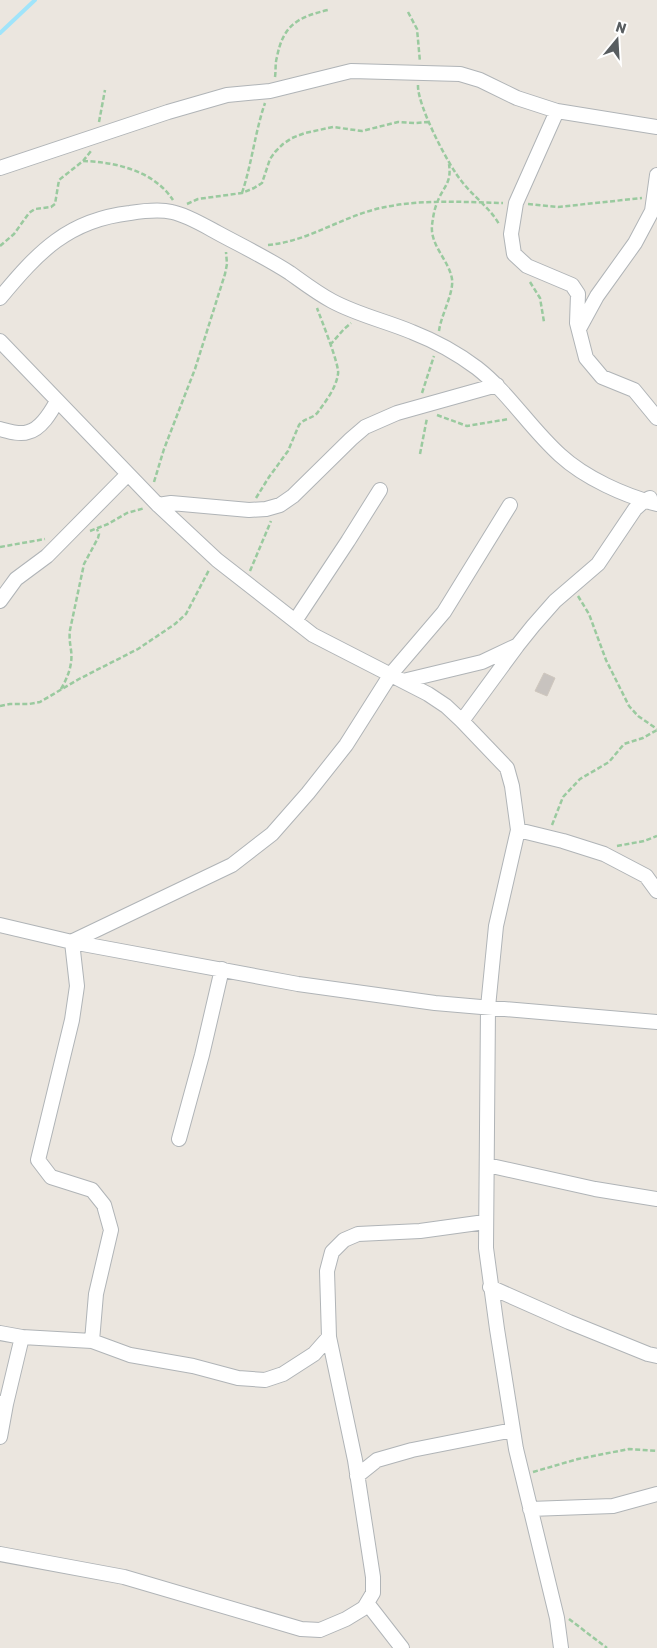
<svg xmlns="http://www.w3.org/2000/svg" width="657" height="1648" font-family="Rubik,sans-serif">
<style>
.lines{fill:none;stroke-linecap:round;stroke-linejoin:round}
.stream{stroke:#a0e4fa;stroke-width:4}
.building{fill:#c8c3bf;stroke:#cfc7be}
.minor-casing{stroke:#b0b4b7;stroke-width:16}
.path{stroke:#9aca9f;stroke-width:2.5;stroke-dasharray:5 2.5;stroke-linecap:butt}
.minor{stroke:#fff;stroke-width:14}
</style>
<rect width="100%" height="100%" fill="#ebe6df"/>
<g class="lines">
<!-- stream -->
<path class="stream" d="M0,33L35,0"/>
</g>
<!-- building -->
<path class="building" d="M544,673L555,678L547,696L535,691Z"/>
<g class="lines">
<!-- minor casing -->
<g class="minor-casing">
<path id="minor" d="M557,111L516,203L511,234L514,254L527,266L572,285L578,294L577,323L586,358L602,377L634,390L657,418
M0,168L168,112L227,95L270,91L351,71L460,74L480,80L517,98L557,111L657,127
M0,298C38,252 68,220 130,213C143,211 159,209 172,212C187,215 205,226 218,233C242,246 267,258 290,273C304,283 317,293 332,301C358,315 386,321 412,332C435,341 457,353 477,368C509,393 530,428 560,455C585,478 625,496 657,504
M579,329L597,296L635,243L652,211L657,175
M0,341L158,505L217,560L313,635L428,694L446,706L462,721L507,768L512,786L518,830L496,926L488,1007L486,1248L497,1329L516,1449L557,1618L561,1648
M0,429C8,431 20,435 28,432C41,429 51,412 57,401
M158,505L171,503L249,510L266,509L280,505L293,496L351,439L365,427L397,413L497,385
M0,601L16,579L47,556L128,474
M295,621L348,541L380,490
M403,681L482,662L516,646
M462,721L517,646L533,626L555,601L598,564L635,509L644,501L650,498
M518,830L563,841L604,854L646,876L657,891
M0,925L72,942L298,984L435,1003L657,1022
M73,941L232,865L272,834L308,793L346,745L391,674L444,612L510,505
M179,1139L202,1055L222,969
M487,1165L595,1189L657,1199
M490,1287L569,1322L648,1354L657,1356
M0,1333L22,1337
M92,1341L130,1355L193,1366L238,1378L265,1380L283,1374L314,1354L329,1337L327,1271L332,1252L344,1240L358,1234L420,1231L485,1222
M0,1403L6,1404L22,1337L92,1341L96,1294L111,1230L104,1205L92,1190L51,1177L38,1160L72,1020L77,986L72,942
M0,1437L6,1404
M357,1476L377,1460L412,1450L513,1430
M530,1509L613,1506L657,1494
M0,1554L124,1577L301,1629L320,1630L346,1619L364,1608L373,1593V1577L355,1460L329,1337
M367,1603L402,1648"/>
</g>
<!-- path -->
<path class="path" d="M408,12L417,29L420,62
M275,77C276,70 275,63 277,57C283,25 298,17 328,10
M418,85C417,105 449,167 463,183C474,197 490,208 499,224
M99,122L105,90
M83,161C116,162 154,171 173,200
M242,193C252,163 255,132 265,103
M187,204L198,199L242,193L254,188L262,183L270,159L275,152L283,144L292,138L305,133L333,127L362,131L398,122L415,123L428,122
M528,204L558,207L642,198
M268,245C303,242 332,223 366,212C410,198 458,202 503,203
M0,246L14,234L29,213L35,209L51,207L55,204L59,180L83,161L91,151
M530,282L540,298L544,322
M439,331C441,315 454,293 452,279C449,260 430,246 432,225C433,218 434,210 437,203C443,186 452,184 449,164
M330,345L344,329L351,323
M422,393L434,356
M437,415L467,426L509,419
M420,454L427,418
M154,482L164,449L195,369L225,274L227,264L226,252
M256,498L269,477L288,451L299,425C304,418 313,419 318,412C326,401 336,388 338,374C340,366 321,319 317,308
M90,531L108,524L127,513L145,508
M0,547L45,539
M250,571L271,521
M578,596L589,614L606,660L629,706L638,716L657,729
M61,689C68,677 73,664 71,650C70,643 69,637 70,630L84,564L98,538L99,534L97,529
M0,706L10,704H29L40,702L79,679L138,649L175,624L186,614L209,570
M552,825L563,797L580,779L609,762L624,744L643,738L657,730
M617,846L644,841L657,836
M533,1472L578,1459L629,1449L657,1451
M569,1619L607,1648"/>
<!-- minor -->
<use href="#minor" class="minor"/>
</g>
<!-- north arrow -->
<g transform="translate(617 40) rotate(18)" stroke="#ffffff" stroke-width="4" paint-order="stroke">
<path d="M0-4L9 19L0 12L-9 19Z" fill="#585d60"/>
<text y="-8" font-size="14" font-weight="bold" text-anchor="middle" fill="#585d60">N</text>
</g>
</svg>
